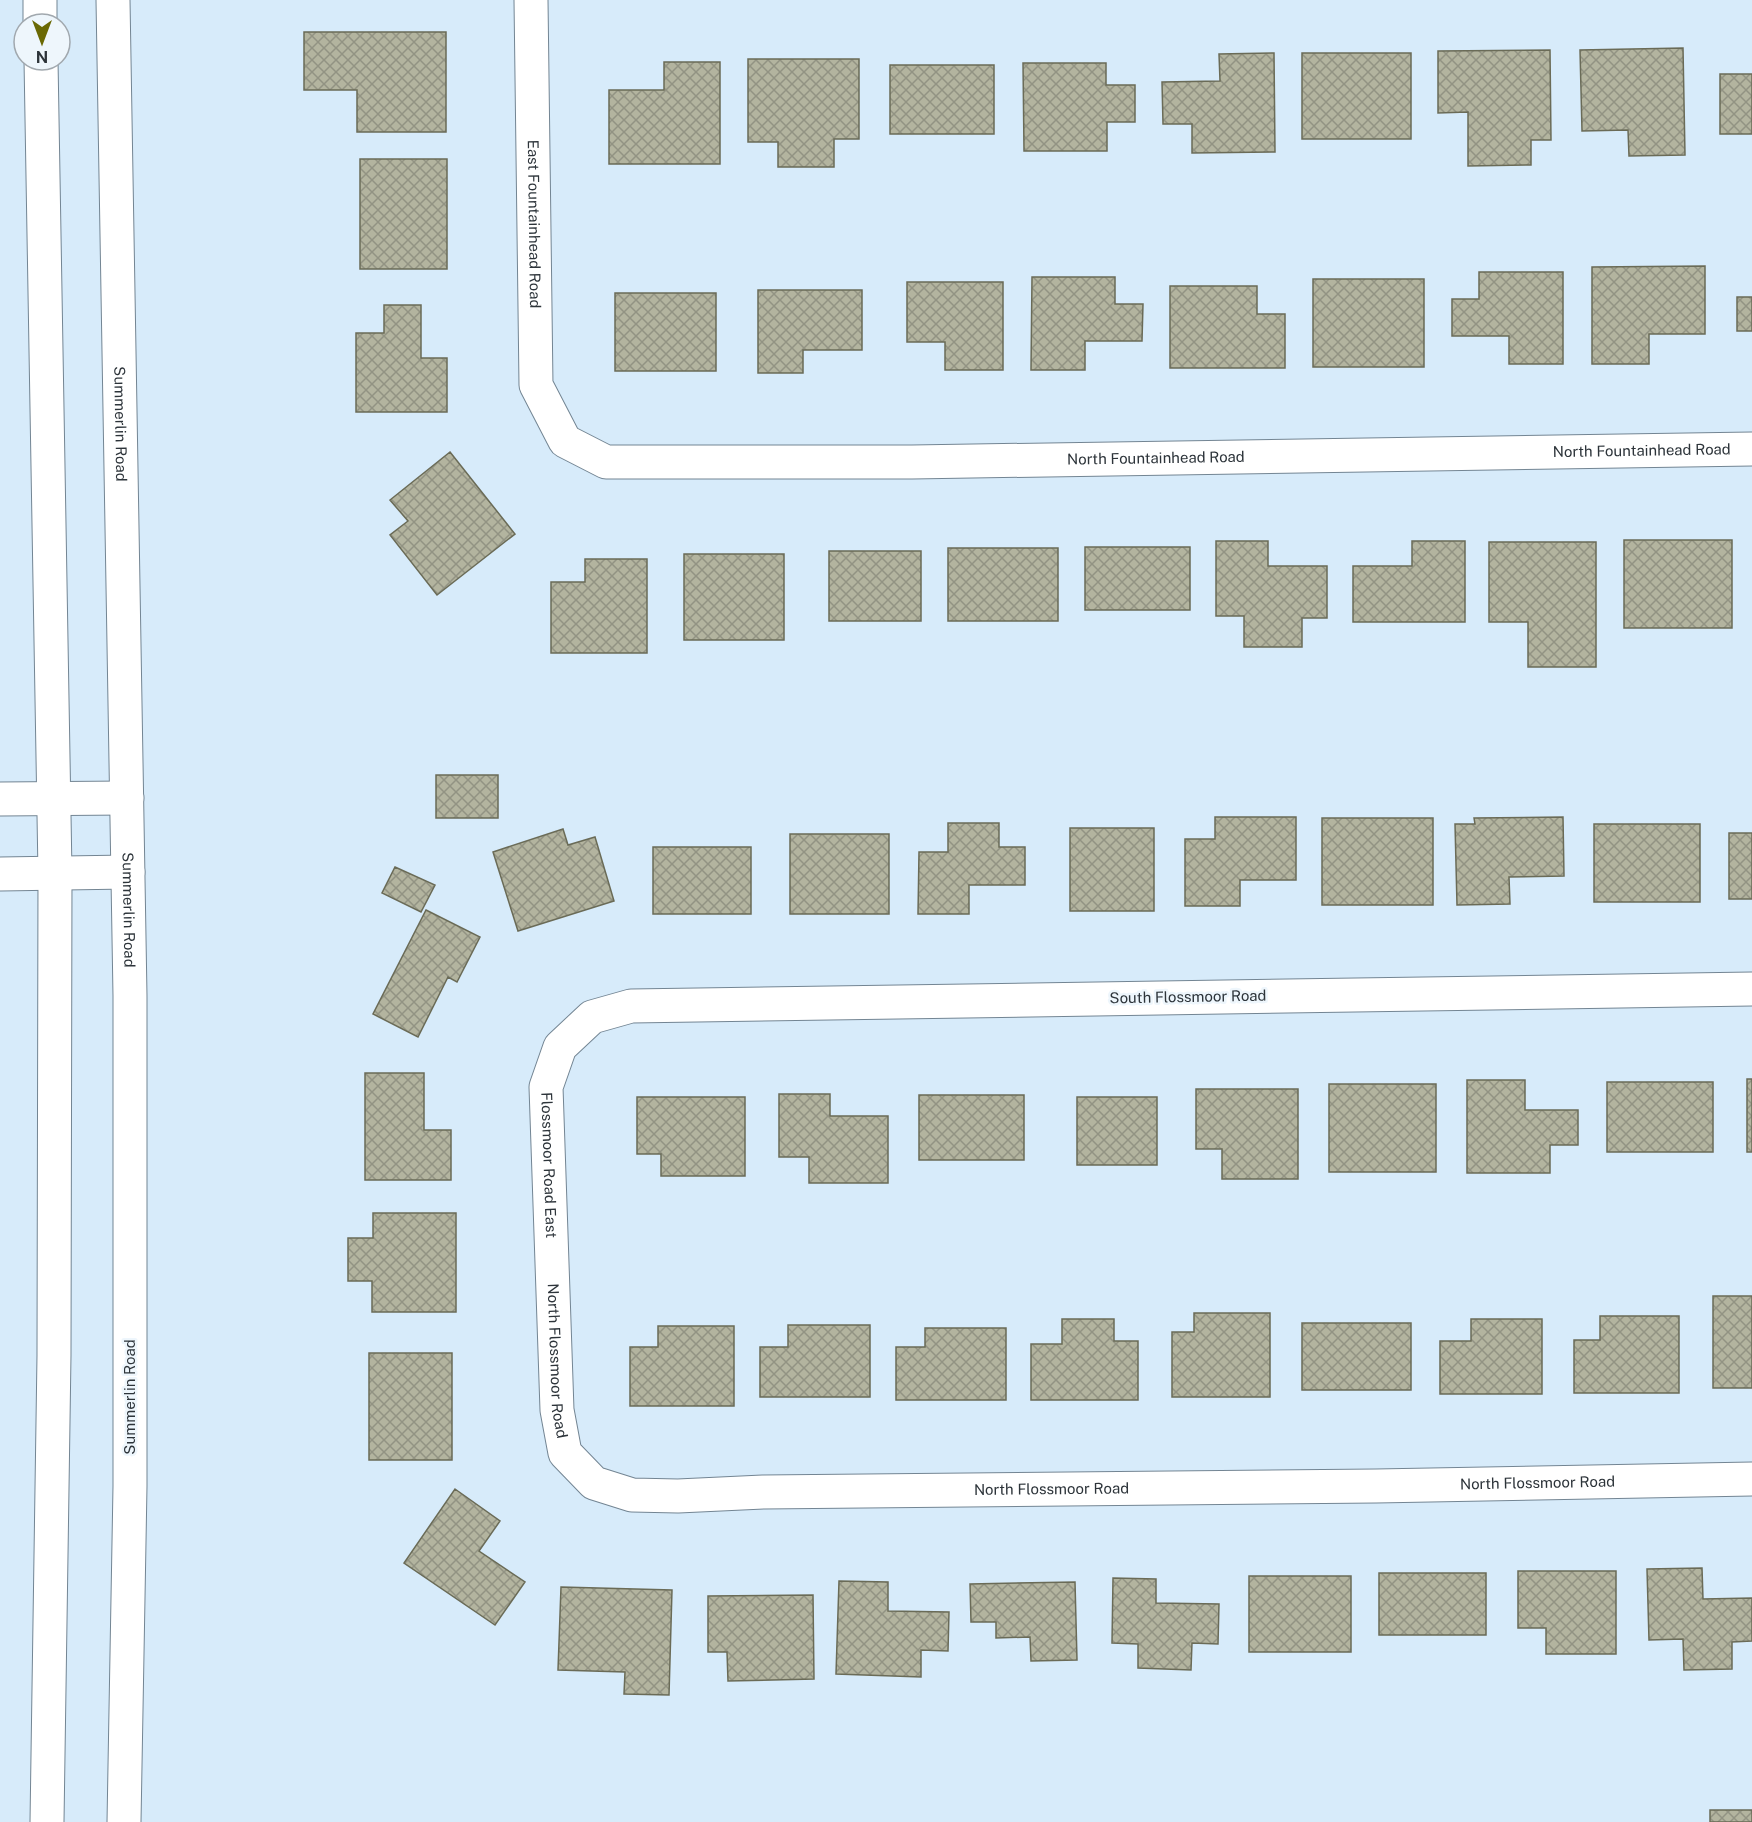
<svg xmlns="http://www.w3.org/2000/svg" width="1752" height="1822" font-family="'Public Sans',sans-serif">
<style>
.building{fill:url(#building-cross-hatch);stroke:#6a6b57;stroke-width:1.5}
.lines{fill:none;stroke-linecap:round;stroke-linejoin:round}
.minor-casing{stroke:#738593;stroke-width:35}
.major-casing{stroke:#738593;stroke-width:35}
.minor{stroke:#fff;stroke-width:33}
.major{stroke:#fff;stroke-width:33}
.labels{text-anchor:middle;stroke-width:5;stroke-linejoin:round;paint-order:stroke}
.street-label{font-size:15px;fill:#2d343a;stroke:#eef6fc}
</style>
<defs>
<pattern id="building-cross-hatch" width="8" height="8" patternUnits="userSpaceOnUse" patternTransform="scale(1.5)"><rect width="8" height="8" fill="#b3b49f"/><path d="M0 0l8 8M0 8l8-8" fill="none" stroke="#929383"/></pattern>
</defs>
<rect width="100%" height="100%" fill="#d7ebfa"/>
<!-- building -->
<path class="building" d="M304,32H446V132H357V90H304Z
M1683,48L1685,155L1629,156L1628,130L1582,131L1580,50Z
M1550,50L1551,140H1531V165L1468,166V112L1438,113V51Z
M1274,53L1275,152L1192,153V124H1163L1162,82L1220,81L1219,54Z
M1302,53H1411V139H1302Z
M748,59H859V139H834V167H778V142H748Z
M664,62H720V164H609V90H664Z
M1023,63H1106V85H1135V122H1107V151H1024Z
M890,65H994V134H890Z
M1720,74H1752V134H1720Z
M360,159H447V269H360Z
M1705,266V334H1649V364H1592V267Z
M1479,272H1563V364H1509V336H1452V299H1479Z
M1032,277H1115V304H1143L1142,341H1085V370H1031Z
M1313,279H1424V367H1313Z
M907,282H1003V370H945V342H907Z
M1170,286H1257V314H1285V368H1170Z
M758,290H862V350H803V373H758Z
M615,293H716V371H615Z
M1737,297H1752V331H1737Z
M384,305H421V358H447V412H356V333H384Z
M450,452L515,534L437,595L390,535L408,521L390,500Z
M1624,540H1732V628H1624Z
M1216,541H1268V566H1327V618H1302V647H1244V616H1216Z
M1412,541H1465V622H1353V566H1412Z
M1489,542H1596V667H1528V622H1489Z
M1085,547H1190V610H1085Z
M948,548H1058V621H948Z
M829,551H921V621H829Z
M684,554H784V640H684Z
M585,559H647V653H551V582H585Z
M436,775H498V818H436Z
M1215,817H1296V880H1240V906H1185V839H1215Z
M1563,817L1564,876L1509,877L1510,904L1457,905L1455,824H1475L1474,818Z
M1322,818H1433V905H1322Z
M948,823H999V847H1025V885H969V914H918L919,852H948Z
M1594,824H1700V902H1594Z
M1070,828H1154V911H1070Z
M563,829L568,845L595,837L614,901L518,931L493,852Z
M1729,833H1752V899H1729Z
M790,834H889V914H790Z
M653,847H751V914H653Z
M395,867L435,885L421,912L382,893Z
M426,910L480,937L457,982L448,977L418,1037L373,1014Z
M365,1073H424V1130H451V1180H365Z
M1747,1079H1752V1152H1747Z
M1467,1080H1525V1110H1578V1145H1550V1173H1467Z
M1607,1082H1713V1152H1607Z
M1329,1084H1436V1172H1329Z
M1196,1089H1298V1179H1222V1149H1196Z
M779,1094H830V1116H888V1183H809V1157H779Z
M919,1095H1024V1160H919Z
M637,1097H745V1176H661V1154H637Z
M1077,1097H1157V1165H1077Z
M373,1213H456V1312H372V1281H348V1238H373Z
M1713,1296H1752V1388H1713Z
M1194,1313H1270V1397H1172V1332H1194Z
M1600,1316H1679V1393H1574V1340H1600Z
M1062,1319H1114V1341H1138V1400H1031V1344H1062Z
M1471,1319H1542V1394H1440V1341H1471Z
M1302,1323H1411V1390H1302Z
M788,1325H870V1397H760V1347H788Z
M658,1326H734V1406H630V1347H658Z
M925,1328H1006V1400H896V1347H925Z
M369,1353H452V1460H369Z
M455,1489L500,1521L479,1551L525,1582L495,1625L404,1563Z
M1702,1568L1703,1599L1752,1598V1641L1732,1642V1669L1684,1670L1683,1639L1649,1640L1647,1569Z
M1518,1571H1616V1654H1546V1628H1518Z
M1379,1573H1486V1635H1379Z
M1249,1576H1351V1652H1249Z
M1113,1578L1156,1579V1603L1219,1604L1218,1644L1192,1643L1191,1670L1138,1668V1644L1112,1643Z
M839,1581L888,1582V1611L949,1612L948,1651L921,1650V1677L836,1674Z
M1075,1582L1077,1660L1031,1661L1030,1637L996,1638V1622H971L970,1584Z
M561,1587L672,1590L669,1695L624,1694L625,1672L558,1670Z
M813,1595L814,1679L728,1681L727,1652H708V1596Z
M1710,1810H1752V1822H1710Z"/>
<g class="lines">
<!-- minor casing -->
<g class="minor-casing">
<g id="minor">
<path id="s1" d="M531,0L536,385L565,441L606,462H912L1752,449"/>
<path d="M0,799L127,798"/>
<path d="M0,874L128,872"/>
<path id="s2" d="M1752,989L631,1006L592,1017L560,1047L546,1087L557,1410L565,1453L594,1483L632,1495L678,1496L763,1492L1376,1486L1752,1479"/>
</g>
</g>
<!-- major casing -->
<g class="major-casing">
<g id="major">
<path d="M40,0V24"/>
<path id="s3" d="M113,0L130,996V1486L124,1822"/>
<path d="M41,60L55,873L54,1355L47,1822"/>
</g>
</g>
<!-- minor -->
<use href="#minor" class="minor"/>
<!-- major -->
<use href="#major" class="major"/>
</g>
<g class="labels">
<!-- street labels -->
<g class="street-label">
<text dy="5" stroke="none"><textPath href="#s1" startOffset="224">East Fountainhead Road</textPath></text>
<text dy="5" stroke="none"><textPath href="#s3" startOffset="424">Summerlin Road</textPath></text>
<text dy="5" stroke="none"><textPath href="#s1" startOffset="1530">North Fountainhead Road</textPath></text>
<text dy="5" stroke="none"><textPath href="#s1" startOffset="1044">North Fountainhead Road</textPath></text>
<text dy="5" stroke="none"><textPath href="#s3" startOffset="910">Summerlin Road</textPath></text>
<text transform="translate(1188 997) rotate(-1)" y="5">South Flossmoor Road</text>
<text dy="5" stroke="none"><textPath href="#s2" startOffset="1326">Flossmoor Road East</textPath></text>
<text dy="5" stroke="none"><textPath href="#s2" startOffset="1522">North Flossmoor Road</textPath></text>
<text transform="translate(130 1397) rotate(-90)" y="5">Summerlin Road</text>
<text dy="5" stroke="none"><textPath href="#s2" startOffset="2602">North Flossmoor Road</textPath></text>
<text dy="5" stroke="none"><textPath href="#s2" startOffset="2116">North Flossmoor Road</textPath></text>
</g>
</g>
<!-- north arrow -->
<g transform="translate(42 42) rotate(180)"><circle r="28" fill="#eef6fc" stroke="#a1a8ae" stroke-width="1.5"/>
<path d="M0-4.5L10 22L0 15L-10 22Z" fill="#6a6904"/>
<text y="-9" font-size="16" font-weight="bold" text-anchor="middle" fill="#2d343a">N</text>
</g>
</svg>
